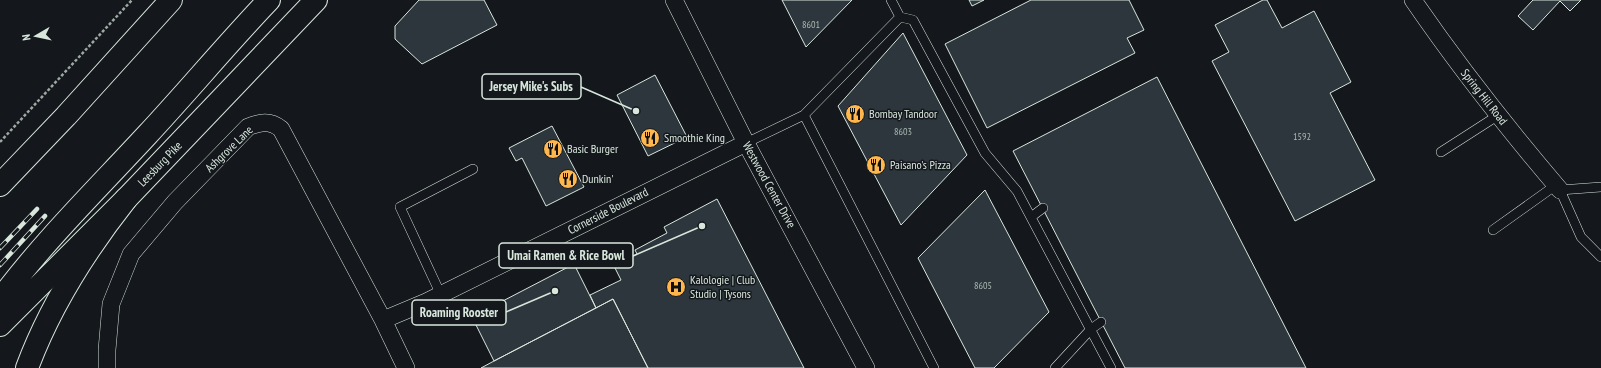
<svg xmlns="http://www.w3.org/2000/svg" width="1601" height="368" font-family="'PT Sans Narrow',sans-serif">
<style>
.building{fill:#2c363c;stroke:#d8e6dc}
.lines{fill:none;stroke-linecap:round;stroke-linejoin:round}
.service-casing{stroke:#d8e6dc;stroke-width:10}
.minor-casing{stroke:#d8e6dc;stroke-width:18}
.trunk-casing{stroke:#d8e6dc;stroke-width:24}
.motorway-casing{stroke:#d8e6dc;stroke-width:24}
.path{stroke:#9da8a2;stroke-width:2.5;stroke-dasharray:3 2;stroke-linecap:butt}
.service{stroke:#14181c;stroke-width:9}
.minor{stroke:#14181c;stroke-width:17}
.trunk{stroke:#14181c;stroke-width:22}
.motorway{stroke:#14181c;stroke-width:22}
.rail-casing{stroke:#d8e6dc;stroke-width:4.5}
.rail{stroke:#14181c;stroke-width:3;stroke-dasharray:9;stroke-linecap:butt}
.labels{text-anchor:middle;stroke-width:3;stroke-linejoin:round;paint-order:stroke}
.number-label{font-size:10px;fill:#adbab4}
.street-label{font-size:12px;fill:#d8e6dc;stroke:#14181c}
.poi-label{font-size:12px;fill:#d8e6dc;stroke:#14181c;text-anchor:start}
.leader{fill:none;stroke:#d8e6dc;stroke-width:1.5}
.callout-dot{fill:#d8e6dc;stroke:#14181c;stroke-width:1.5}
.callout{fill:#14181c;stroke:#d8e6dc;stroke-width:1.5}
.callout-label{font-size:13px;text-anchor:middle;font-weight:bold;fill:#d8e6dc}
</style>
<rect width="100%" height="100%" fill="#14181c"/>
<!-- building -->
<path class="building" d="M419,0H484L497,25L422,64L395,39V26Z
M782,0H852L806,47Z
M969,0H984L972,6Z
M1031,0H1129L1144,30L1127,38L1135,53L987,128L945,44Z
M1263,0H1267L1282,28L1314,11L1351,82L1330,93L1375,180L1295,221L1212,61L1229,52L1215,25Z
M1533,0H1581L1570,11L1560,1L1533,30L1518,16Z
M903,33L967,155L901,225L838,106Z
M655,75L687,137L648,156L617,95Z
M1157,77L1306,368H1125L1013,151Z
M552,126L584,187L546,206L522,158L516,161L509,148Z
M985,190L1049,312L994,368H975L918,258Z
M717,199L804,368H648L613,299L596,308L590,295L621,280L614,266L637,254L635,250L667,233L664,227Z
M574,264L596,308L494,361L472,317Z
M613,299L648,368H481L494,361Z"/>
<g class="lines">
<!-- service casing -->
<g class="service-casing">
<path id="service" d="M891,0L900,17
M900,17L913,20L985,153L1017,191L1111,368
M804,115L934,368
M746,143L804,115L900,17
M1441,152L1497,116
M1601,187L1560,190L1581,237L1601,257
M1031,217L1043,208
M1493,230L1556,185
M441,295L400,207L473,169
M1055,368L1091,329L1101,322"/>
</g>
<!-- minor casing -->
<g class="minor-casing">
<path id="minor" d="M674,0L746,143L866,368
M1413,0C1459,67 1508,129 1560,190
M383,320L426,302L746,143
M107,368V350L111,304L131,254L175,202L248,127C260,122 270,120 281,129L383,320L406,368"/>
</g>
<!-- trunk casing -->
<g class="trunk-casing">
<path id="trunk" d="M0,185L66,116L171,0
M0,300C44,241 97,189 147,135C188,91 227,44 269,0
M0,325L126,199L316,0"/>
</g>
<!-- motorway casing -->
<g class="motorway-casing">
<path id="motorway" d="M27,368C50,306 85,251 126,199"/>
</g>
<!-- path -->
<path class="path" d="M0,142L132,0"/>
<!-- service -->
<use href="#service" class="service"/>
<!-- minor -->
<use href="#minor" class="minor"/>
<!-- trunk -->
<use href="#trunk" class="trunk"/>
<!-- motorway -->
<use href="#motorway" class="motorway"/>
<!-- rail casing -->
<g class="rail-casing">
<path id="rail" d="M0,248L37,209
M0,265L45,216"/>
</g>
<!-- rail -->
<use href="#rail" class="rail"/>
</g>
<!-- icons -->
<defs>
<g id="restaurant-disc" transform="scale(1)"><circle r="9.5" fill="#ffb74d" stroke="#14181c"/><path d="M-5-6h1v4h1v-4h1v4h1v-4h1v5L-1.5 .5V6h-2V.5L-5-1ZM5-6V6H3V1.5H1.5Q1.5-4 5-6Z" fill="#111"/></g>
<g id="hospital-disc" transform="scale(1)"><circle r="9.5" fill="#ffb74d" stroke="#14181c"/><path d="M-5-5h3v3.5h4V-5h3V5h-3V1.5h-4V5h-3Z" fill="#111"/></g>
</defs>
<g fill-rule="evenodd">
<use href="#restaurant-disc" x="855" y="114"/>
<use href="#restaurant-disc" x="650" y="138"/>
<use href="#restaurant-disc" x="553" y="149"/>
<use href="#restaurant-disc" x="876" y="165"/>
<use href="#restaurant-disc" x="568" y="179"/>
<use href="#hospital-disc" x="676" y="287"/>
</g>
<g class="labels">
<!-- number labels -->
<g class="number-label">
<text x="811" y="28">8601</text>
<text x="903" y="135">8603</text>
<text x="1302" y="140">1592</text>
<text x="983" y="289">8605</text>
</g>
<!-- street labels -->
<g class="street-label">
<text transform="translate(1484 97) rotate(52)" y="4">Spring Hill Road</text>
<text transform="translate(229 149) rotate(-44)" y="4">Ashgrove Lane</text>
<text transform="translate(160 164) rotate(-46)" y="4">Leesburg Pike</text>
<text transform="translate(769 185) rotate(61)" y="4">Westwood Center Drive</text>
<text transform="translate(608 211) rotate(-27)" y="4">Cornerside Boulevard</text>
</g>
<!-- poi labels -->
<g class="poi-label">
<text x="869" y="118">Bombay Tandoor</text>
<text x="664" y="142">Smoothie King</text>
<text x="567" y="153">Basic Burger</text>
<text x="890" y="169">Paisano's Pizza</text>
<text x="582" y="183">Dunkin'</text>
<text x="690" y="284">Kalologie | Club<tspan x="690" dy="14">Studio | Tysons</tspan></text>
</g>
</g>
<!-- callouts -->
<path class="leader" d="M636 111L581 87M702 226L633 256M555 291L506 312"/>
<g class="callout-dot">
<circle cx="636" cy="111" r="4"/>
<circle cx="702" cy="226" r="4"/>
<circle cx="555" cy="291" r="4"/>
</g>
<g class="callout">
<rect x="482" y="74" width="99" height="25" rx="4"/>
<rect x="499" y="243" width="134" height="25" rx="4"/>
<rect x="412" y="300" width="94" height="25" rx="4"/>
</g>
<g class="callout-label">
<text x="531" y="91">Jersey Mike's Subs</text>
<text x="566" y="260">Umai Ramen &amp; Rice Bowl</text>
<text x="459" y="317">Roaming Rooster</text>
</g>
<!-- north arrow -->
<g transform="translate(36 36) rotate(261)" stroke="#14181c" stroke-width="3" paint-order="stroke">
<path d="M0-3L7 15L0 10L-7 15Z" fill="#d8e6dc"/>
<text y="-6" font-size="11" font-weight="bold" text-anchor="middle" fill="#d8e6dc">N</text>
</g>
</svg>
